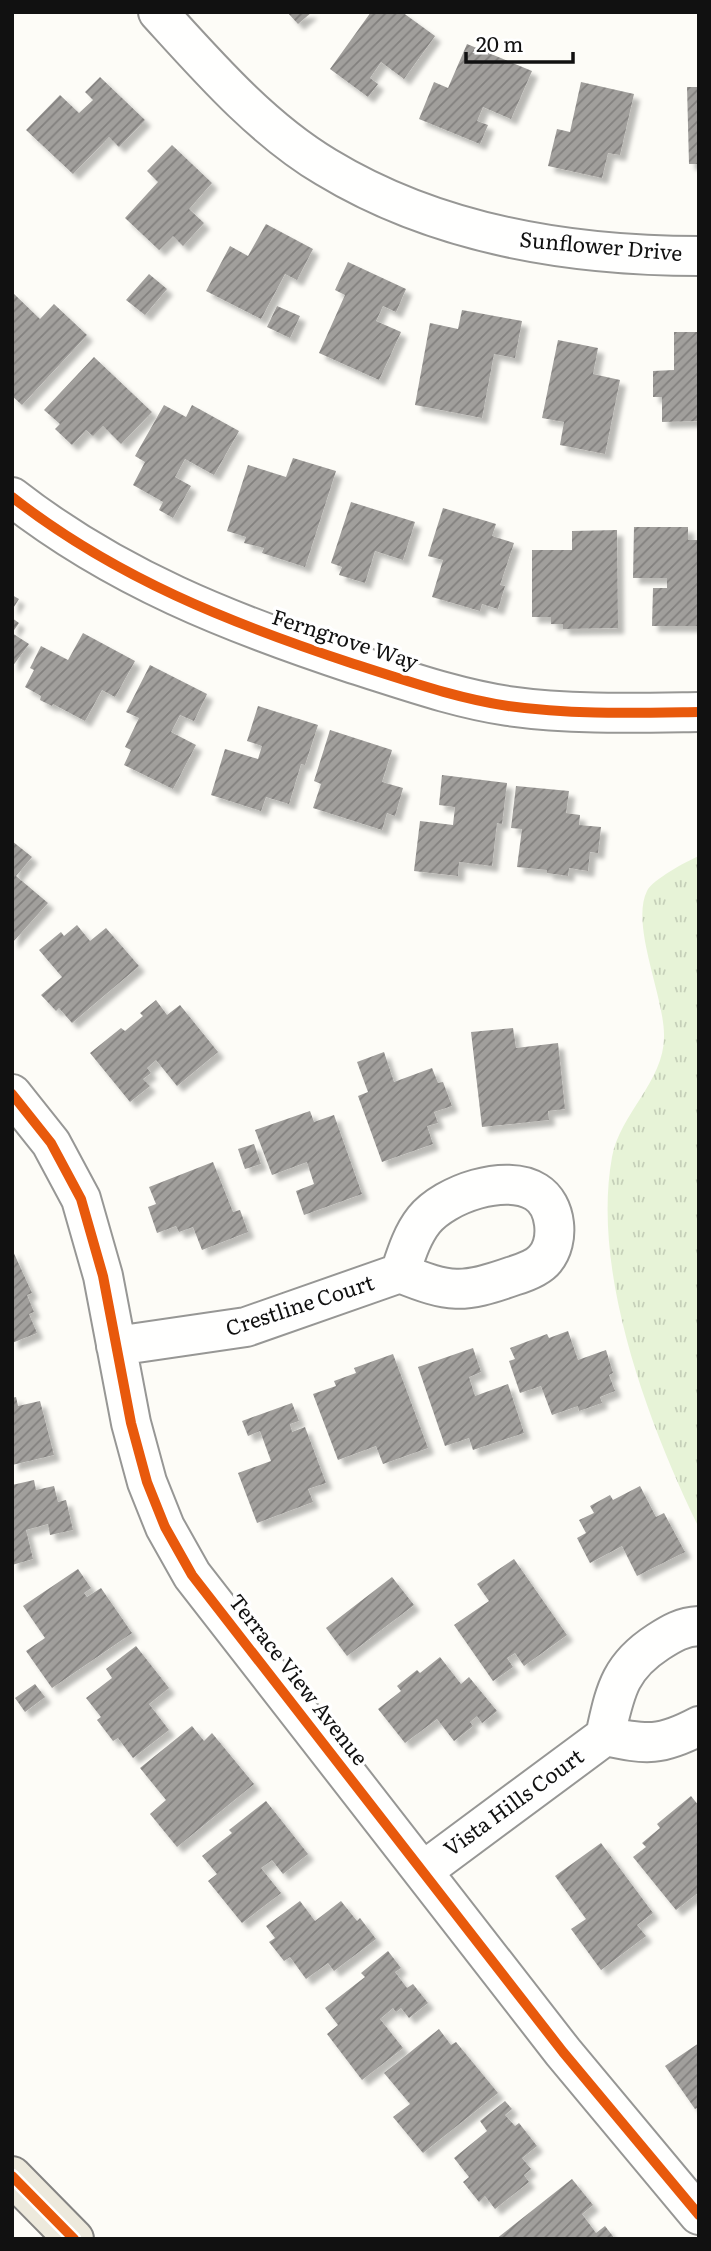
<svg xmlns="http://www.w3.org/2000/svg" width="711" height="2251" font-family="Literata,serif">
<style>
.grass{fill:url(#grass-tufts)}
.building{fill:url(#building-hatch);filter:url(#shadow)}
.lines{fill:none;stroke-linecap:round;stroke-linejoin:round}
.minor-casing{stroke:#979795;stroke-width:42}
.major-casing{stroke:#858482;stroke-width:42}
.minor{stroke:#fffffe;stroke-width:38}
.major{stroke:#ede9dc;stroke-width:38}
.cycleway-casing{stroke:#fff;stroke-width:15}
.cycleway{stroke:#e8590c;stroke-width:10}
.labels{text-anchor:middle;stroke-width:7;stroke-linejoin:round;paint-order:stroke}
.street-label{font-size:21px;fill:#111;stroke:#fff}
</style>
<defs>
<pattern id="grass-tufts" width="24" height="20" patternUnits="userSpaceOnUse" patternTransform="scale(1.75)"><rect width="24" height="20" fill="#e7f3d7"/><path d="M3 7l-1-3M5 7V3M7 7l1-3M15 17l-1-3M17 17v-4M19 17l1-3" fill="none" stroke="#c5cfb8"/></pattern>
<pattern id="building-hatch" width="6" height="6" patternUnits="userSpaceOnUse" patternTransform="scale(1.75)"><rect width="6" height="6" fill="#a19f9c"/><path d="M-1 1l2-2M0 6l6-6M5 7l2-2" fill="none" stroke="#82807e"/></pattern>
<filter id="shadow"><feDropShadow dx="6" dy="6" stdDeviation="2" flood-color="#0004"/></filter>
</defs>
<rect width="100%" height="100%" fill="#fdfcf7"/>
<!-- grass -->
<path class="grass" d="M699,856V1528C649,1425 591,1273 612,1157C620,1114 664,1081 664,1037C665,998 630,925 647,891C652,880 687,861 699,856Z"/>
<!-- building -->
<path class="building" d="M287,12H312L298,24Z
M371,12H402L435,36L404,79L381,62L370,78L378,84L368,97L330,69Z
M467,44L532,71L511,119L483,107L477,121L488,125L480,144L419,119L434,82L448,88Z
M100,77L145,120L119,147L109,137L73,174L26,130L60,95L79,113L93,100L85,92Z
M581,82L634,94L620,155L608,153L602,178L548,166L557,129L570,132Z
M687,87H699V164H689Z
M172,145L212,183L189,209L204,223L183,246L173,236L159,250L125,218L158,182L147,171Z
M266,224L313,249L297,280L285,274L261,319L206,291L230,246L248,256Z
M348,262L406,289L396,312L383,306L376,321L401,332L379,380L319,353L345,295L335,290Z
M149,274L167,289L145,315L126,300Z
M12,292L40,319L54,304L87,335L22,405L12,396Z
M277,306L300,316L290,338L267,327Z
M462,310L522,321L515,358L494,354L482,418L415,405L430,323L458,329Z
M674,332H699V421L662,422V397H653V371L674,370Z
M558,340L598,348L593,374L620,380L605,454L560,445L564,422L542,418Z
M94,357L152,412L121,444L103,426L93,436L86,430L72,445L55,429L60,424L44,410Z
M164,405L186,417L192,405L239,431L214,475L185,459L175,477L191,486L173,518L159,510L163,502L133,485L145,462L135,456Z
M293,458L336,471L305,567L262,553L264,548L244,543L246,537L227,531L248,465L286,477Z
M351,502L415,522L403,560L375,551L365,583L339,575L342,567L331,563Z
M443,508L496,524L492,536L514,543L500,585L505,586L498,609L482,604L480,611L432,597L443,560L428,556Z
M634,527H688V540H699V626H652L653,588H667V578H633Z
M617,530L618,628L563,629V624H551V617H532V550H572V531Z
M12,595L19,599L12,610Z
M12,618L19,623L12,633L29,644L12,667Z
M83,633L135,661L115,697L102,690L85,721L53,704L52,706L40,700L41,696L25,687L34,670L30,668L41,646L68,660Z
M150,665L207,694L194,721L180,715L171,732L196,745L173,789L124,765L131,750L125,747L139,718L126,712Z
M258,706L318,725L305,765L301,764L289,804L266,797L261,811L211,795L225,749L258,759L262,746L247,741Z
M330,730L392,750L382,782L403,788L395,816L387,813L382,830L313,808L321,784L314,781Z
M442,775L507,783L502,824L497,823L492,866L459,862L458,876L414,871L420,821L453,825L455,807L439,805Z
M516,786L569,791L566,813L580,815L579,825L601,827L598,853L590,852L588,871L569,868L568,876L547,873V870L517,867L522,829L511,828Z
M12,841L32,857L16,876L48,903L12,943Z
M77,925L90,941L106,928L139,966L72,1023L59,1008L56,1011L41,995L62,977L39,950L61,932L64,936Z
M156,1000L167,1015L180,1005L218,1052L177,1086L156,1060L147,1068L151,1073L143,1079L150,1086L130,1102L90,1053L121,1028L125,1031L143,1016L140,1013Z
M513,1028L516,1048L558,1043L565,1109L548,1111L549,1120L482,1127L471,1032Z
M384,1052L394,1082L432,1068L438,1083L443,1082L452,1106L434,1112L438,1123L427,1126L433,1144L382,1162L358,1096L368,1092L357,1062Z
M310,1111L314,1122L334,1115L362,1194L304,1215L296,1191L314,1184L307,1162L272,1175L255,1130Z
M254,1144L261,1164L245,1169L238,1149Z
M213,1162L233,1212L240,1210L248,1232L202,1250L193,1227L179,1232L176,1226L157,1233L148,1207L156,1204L149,1187Z
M12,1249L32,1293L27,1295L34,1312L29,1314L37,1333L12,1343Z
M568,1331L578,1360L606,1350L613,1373L609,1375L615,1391L600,1397L602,1403L579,1411L578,1406L552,1415L541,1386L520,1393L509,1361L515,1359L510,1348L547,1334L549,1338Z
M473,1348L481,1372L469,1377L475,1396L508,1384L524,1433L473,1450L469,1438L445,1446L418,1367Z
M393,1354L428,1448L383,1464L376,1446L338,1460L313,1394L336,1386L334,1381L356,1373L354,1368Z
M16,1397L18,1406L40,1401L54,1455L12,1465V1398Z
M292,1403L299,1421L290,1424L292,1432L305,1427L326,1483L308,1489L313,1502L257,1523L238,1473L271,1461L260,1431L248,1436L242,1421Z
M34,1480L36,1490L54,1486L58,1502L66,1500L73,1530L50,1535L48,1524L26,1530L33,1559L12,1565V1485Z
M640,1486L656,1517L664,1513L685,1552L637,1576L622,1546L590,1563L577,1538L586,1533L579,1520L594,1513L590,1506L610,1495L613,1500Z
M514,1559L567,1635L524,1666L515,1653L507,1658L513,1667L493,1681L454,1625L489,1601L477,1584Z
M78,1569L91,1588L84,1593L87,1597L101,1588L132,1633L52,1688L26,1651L45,1638L23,1606Z
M392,1577L414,1605L347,1656L326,1628Z
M136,1646L169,1688L149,1704L169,1730L133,1758L118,1738L113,1741L97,1720L101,1717L86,1698L112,1678L106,1669Z
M440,1657L461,1684L469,1677L497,1711L482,1723L477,1716L470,1722L473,1726L454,1741L437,1719L405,1743L378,1709L401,1691L397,1686L417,1670L420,1673Z
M35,1684L45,1697L25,1712L15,1698Z
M192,1726L204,1741L212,1733L254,1784L177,1847L150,1814L166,1800L140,1768Z
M691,1796L699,1806V1892L676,1910L633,1857L646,1847L642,1843L660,1828L657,1824Z
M266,1801L308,1854L283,1874L272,1860L261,1868L281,1893L242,1923L208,1881L217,1874L202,1856L232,1833L229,1830Z
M601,1843L653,1913L637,1925L646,1936L601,1970L571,1929L586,1919L555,1876Z
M300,1901L315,1921L341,1901L357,1921L360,1918L376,1939L334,1971L328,1963L306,1979L290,1957L284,1961L269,1942L275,1938L266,1926Z
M388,1951L401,1968L395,1972L407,1988L413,1984L428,2003L409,2018L401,2008L396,2012L393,2008L380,2019L403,2048L362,2080L327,2034L338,2025L325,2008L365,1977L361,1973Z
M439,2029L451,2045L456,2042L498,2093L423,2153L393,2117L410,2104L384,2073Z
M699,2043V2107L695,2109L665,2066Z
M505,2101L512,2109L505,2115L515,2126L519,2123L537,2146L522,2158L531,2169L524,2175L529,2182L495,2209L485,2196L479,2202L463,2182L469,2177L454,2158L487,2131L480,2121Z
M572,2179L593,2205L582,2214L596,2233L605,2226L615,2239H496Z"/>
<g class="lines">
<!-- minor casing -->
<g class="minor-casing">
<path id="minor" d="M158,12C208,67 262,129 326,167C438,235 569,256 699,256
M12,497C116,578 230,623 354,664C405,680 455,698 508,706C571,715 635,713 699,712
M12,1094L51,1143L81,1199L103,1276L131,1423L147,1482L165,1527L192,1575L563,2052L699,2215
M116,1346L246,1327L400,1273C450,1293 462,1294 513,1276C523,1273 538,1268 545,1259C560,1241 557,1205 536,1192C506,1173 445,1194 424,1220C412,1235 406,1255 400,1273
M605,1736C647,1745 661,1746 699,1726
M423,1871L605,1736C615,1693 618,1668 658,1642C672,1633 682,1627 699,1626"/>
</g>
<!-- major casing -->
<g class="major-casing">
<path id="major" d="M12,2176L74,2239"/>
</g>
<!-- minor -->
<use href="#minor" class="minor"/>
<!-- major -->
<use href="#major" class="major"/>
<!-- cycleway casing -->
<g class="cycleway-casing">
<path id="cycleway" d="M12,497C116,578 230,623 354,664C405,680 455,698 508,706C571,715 635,713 699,712
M12,1094L51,1143L81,1199L103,1276L131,1423L147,1482L165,1527L192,1575L563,2052L699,2215
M12,2176L74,2239"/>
</g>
<!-- cycleway -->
<use href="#cycleway" class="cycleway"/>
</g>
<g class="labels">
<!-- street labels -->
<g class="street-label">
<text transform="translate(601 247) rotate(5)" y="7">Sunflower Drive</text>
<text transform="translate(345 640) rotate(18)" y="7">Ferngrove Way</text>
<text transform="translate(300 1306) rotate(-18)" y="7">Crestline Court</text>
<text transform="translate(298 1680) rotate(52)" y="7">Terrace View Avenue</text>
<text transform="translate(514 1803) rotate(-36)" y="7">Vista Hills Court</text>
</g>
</g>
<!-- border -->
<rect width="711" height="2251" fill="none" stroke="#111111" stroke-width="28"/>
<!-- scale -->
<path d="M466 52v10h107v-10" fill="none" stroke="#111111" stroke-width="3.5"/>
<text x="476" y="52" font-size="21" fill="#111111" stroke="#ffffff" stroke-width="5" paint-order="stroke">20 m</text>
</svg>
